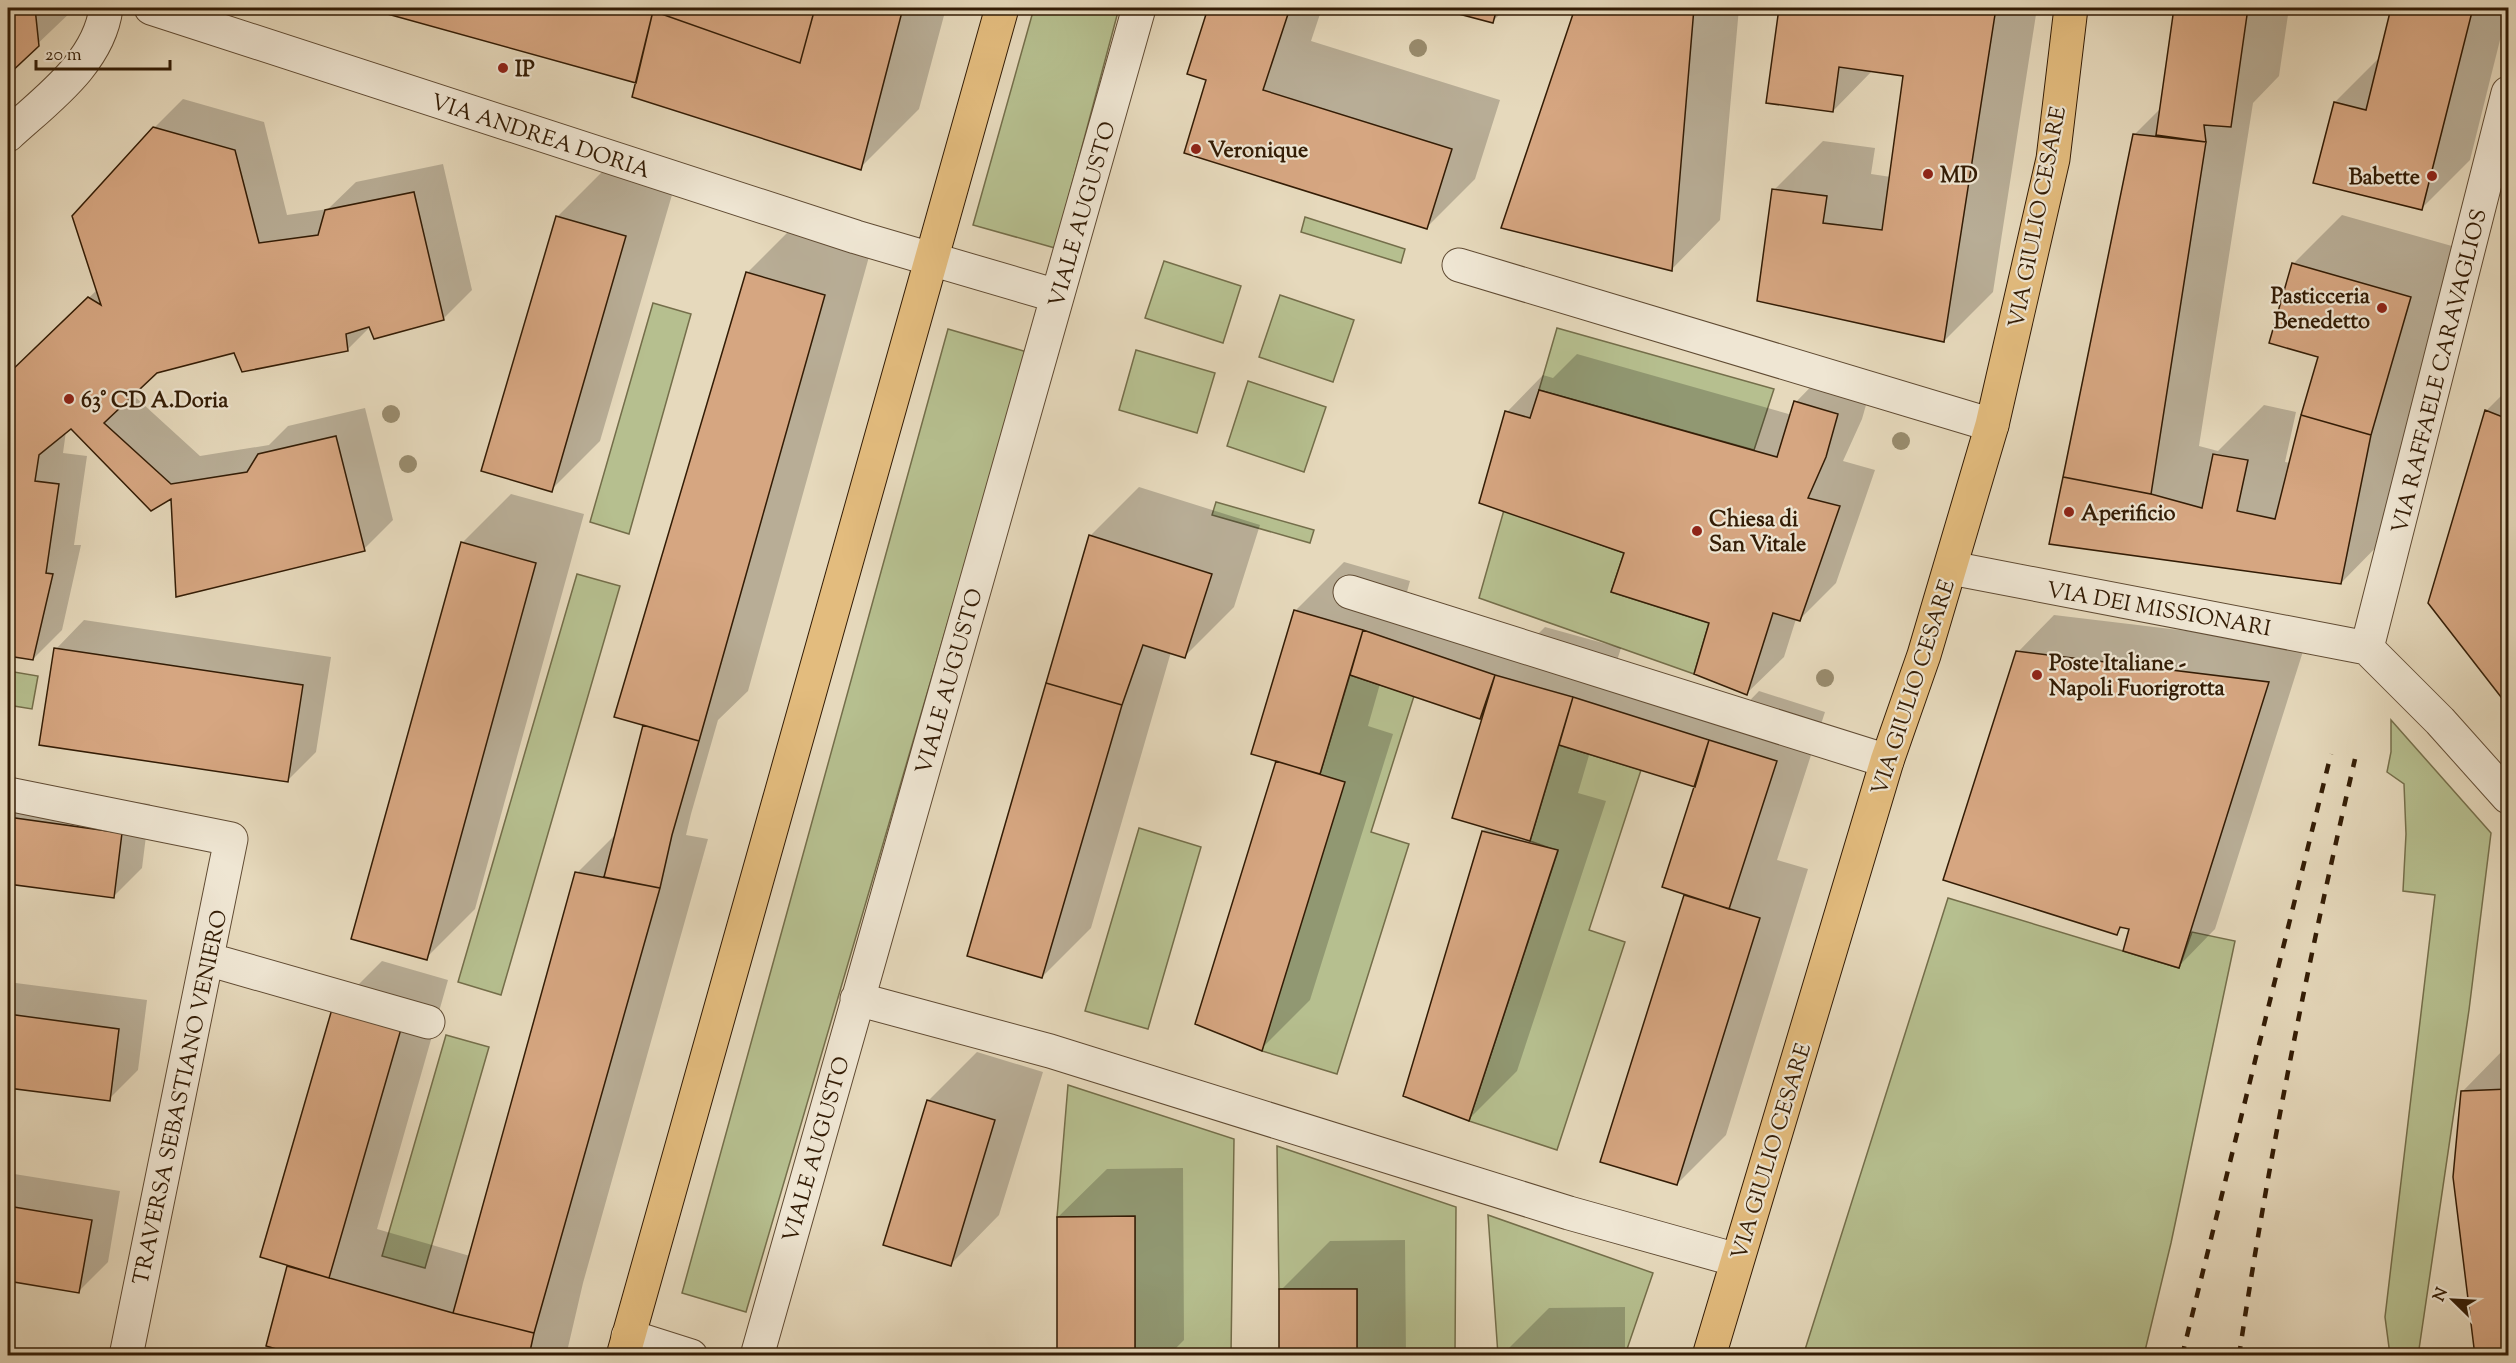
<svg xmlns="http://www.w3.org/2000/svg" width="2516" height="1363" font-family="'Sorts Mill Goudy',serif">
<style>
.green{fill:#b6bf8f;stroke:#746e4a;stroke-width:1.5}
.shadow{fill:#0003}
.building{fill:#d6a681;stroke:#331c05;stroke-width:1.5}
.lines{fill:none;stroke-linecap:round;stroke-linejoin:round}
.minor-casing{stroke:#604b33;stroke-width:35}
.major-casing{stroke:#331c05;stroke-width:35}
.minor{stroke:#efe6d3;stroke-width:33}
.major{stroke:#e3bc7e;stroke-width:33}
.rail{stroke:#331c05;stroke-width:4.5;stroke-dasharray:10 10;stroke-linecap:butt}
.tree{fill:#998c6e}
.poi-dot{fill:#8f2418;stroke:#efe6d3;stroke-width:2}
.labels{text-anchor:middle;stroke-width:4.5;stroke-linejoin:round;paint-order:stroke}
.poi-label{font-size:22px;font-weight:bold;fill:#331c05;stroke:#efe6d3;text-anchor:start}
.street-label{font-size:22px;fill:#331c05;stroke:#efe6d3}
</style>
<rect width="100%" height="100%" fill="#e6d9bc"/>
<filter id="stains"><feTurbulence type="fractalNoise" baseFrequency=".00333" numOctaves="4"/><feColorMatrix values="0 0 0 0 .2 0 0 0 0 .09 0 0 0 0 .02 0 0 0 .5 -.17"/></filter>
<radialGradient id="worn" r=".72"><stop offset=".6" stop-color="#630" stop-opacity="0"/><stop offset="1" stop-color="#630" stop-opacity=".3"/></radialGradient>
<!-- green -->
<path class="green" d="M1034,8H1119L1055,248L973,225Z
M1305,217L1405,249L1401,263L1301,232Z
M1164,261L1241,286L1223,343L1145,318Z
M1280,295L1354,320L1333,382L1259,357Z
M653,303L691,314L629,534L590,522Z
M1557,328L1774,389L1754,450L1539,390Z
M948,329L1027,352L746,1312L682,1293Z
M1136,350L1215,373L1197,433L1119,410Z
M1248,381L1326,407L1304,472L1227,446Z
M1216,502L1314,530L1310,543L1212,515Z
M1504,510L1624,553L1611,592L1709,623L1694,674L1479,598Z
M577,574L620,586L501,995L458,982Z
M8,671L38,676L32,709L8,705Z
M1350,675L1414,696L1371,832L1409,844L1337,1074L1262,1051L1320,774Z
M2391,720L2491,833L2469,1010L2418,1356L2390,1355L2385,1317L2435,895L2403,891L2406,834L2404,784L2387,772L2391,752Z
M1559,745L1641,770L1589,930L1625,942L1557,1150L1469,1121L1558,851L1530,841Z
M1139,828L1201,847L1148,1029L1085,1011Z
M1948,898L2179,968L2192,932L2235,941L2171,1243L2144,1355L1803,1356Z
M446,1035L489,1047L425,1268L382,1256Z
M1068,1085L1234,1139L1231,1355H1135V1217H1057Z
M1277,1146L1456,1207L1455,1355H1357V1289H1279Z
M1488,1215L1653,1273L1625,1355H1498Z"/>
<!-- shadow -->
<path class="shadow" d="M8,8H75L8,72Z
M375,8H946L919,109L860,168L637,82Z
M1210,8H1322L1311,41L1500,100L1475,179L1426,228L1208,79L1189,73Z
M1441,8H1506L1492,22Z
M1576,8H1739L1720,220L1672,269L1503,227Z
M1781,8H2037L1993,292L1944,341L1774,190L1823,141L1875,148L1871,174L1891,177L1904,74L1873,70L1833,111L1768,102Z
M2176,8H2289L2279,76L2253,103L2199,446L2218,451L2264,405L2296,412L2285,462L2291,463L2320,356L2293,264L2342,215L2459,248L2389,534L2341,583L2050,542L2135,134L2162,107Z
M2393,8H2508L2470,160L2421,209L2335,102L2380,57Z
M183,99L264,122L287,215L328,209L356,182L443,164L472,290L443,319L370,327L348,349L235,351L156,371L132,394L200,456L269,445L288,426L365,408L393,520L364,549L172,496L71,426L66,431L63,453L87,456L74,545H81L62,630L33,659L8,654V375L98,289L154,128Z
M606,168L674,188L600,441L551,490L557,217Z
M796,224L872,246L748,691L718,720L691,814L686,835L708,839L583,1283L566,1356H306L268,1345L289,1266L333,1010L382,961L448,980L377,1229L470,1256L577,873L617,833L645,724L747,273Z
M1577,354L1792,415L1796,402L1832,365L1874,377L1862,419L1843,461L1875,470L1836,583L1799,620L1796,619L1784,657L1747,693L1711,622L1626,552L1507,412L1543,375L1553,378Z
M2508,389V704L2430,603L2486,411Z
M1139,487L1260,525L1234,607L1185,656L1171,652L1091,928L1042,977L1090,536Z
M511,494L584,514L475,909L426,958L462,543Z
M1344,562L1410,581L1400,617L1516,656L1545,627L1621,648L1610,683L1730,721L1759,691L1825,712L1777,860L1808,869L1726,1135L1677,1184L1602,1161L1686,894L1696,785L1590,752L1578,793L1606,801L1517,1071L1468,1120L1483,831L1487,827L1485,711L1479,717L1380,684L1368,726L1393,734L1310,1000L1261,1049L1278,760L1295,611Z
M2054,615L2305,645L2215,929L2179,966L2130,928L2124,926L2116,933L2018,652Z
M84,620L331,657L316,752L287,781L56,649Z
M8,785L150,804L142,868L113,897L8,882Z
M8,982L147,1000L138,1070L109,1099L8,1086Z
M2508,1045V1356H2477L2462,1092Z
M977,1052L1043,1072L999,1215L951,1264L928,1101Z
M1183,1168L1184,1340L1168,1356H1059L1058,1217L1107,1169Z
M8,1173L120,1191L108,1262L79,1291L8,1279Z
M1405,1240L1406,1356H1281V1290L1330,1241Z
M1625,1307V1356H1501L1549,1308Z
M213,1350L235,1356H207Z"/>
<!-- building -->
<path class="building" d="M8,8H35L39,46L8,75Z
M374,8H640L653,11L636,83L373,10Z
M654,8H815L800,63L653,11Z
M815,8H903L861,170L632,97L653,11L800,63Z
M1208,8H1290L1263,90L1452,149L1427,229L1184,153L1206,80L1187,74Z
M1436,8H1497L1493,23Z
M1575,8H1694L1672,271L1501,228Z
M1779,8H1996L1944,342L1757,301L1772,189L1827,196L1823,223L1882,230L1903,76L1839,67L1833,112L1766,103Z
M2174,8H2248L2231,127L2204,125L2206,142L2156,135Z
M2388,8H2473L2422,210L2313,183L2334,102L2366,110L2391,8Z
M153,127L235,150L259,243L318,235L325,210L414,192L444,320L374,339L369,327L346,334L348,351L242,372L234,353L157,373L104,423L171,484L247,472L258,454L336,436L365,551L176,597L171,499L151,511L71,429L39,455L35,481L59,484L46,573L53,574L33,660L8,656V374L88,297L101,305L72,216Z
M2133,134L2206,142L2151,494L2063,477Z
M556,216L626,236L552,492L481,471Z
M2292,263L2411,297L2371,435L2301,415L2318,357L2269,343Z
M746,272L825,295L699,741L614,717Z
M1539,390L1777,457L1794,401L1838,414L1826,457L1808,498L1840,506L1800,621L1773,613L1747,695L1694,674L1709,623L1611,592L1624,553L1479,503L1505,411L1530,418Z
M2485,410L2508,419V706L2428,603Z
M2301,415L2371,435L2341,584L2049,544L2063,477L2151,494L2202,508L2213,454L2248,460L2237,511L2275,519Z
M1089,535L1212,574L1185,658L1143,645L1122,705L1046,683Z
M461,542L536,563L427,960L351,939Z
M1294,610L1363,630L1320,774L1251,754Z
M1363,630L1495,675L1480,719L1350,675Z
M54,648L303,685L288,782L39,745Z
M2016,651L2269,682L2179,968L2123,951L2129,929L2120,927L2117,935L1943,880Z
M1495,675L1573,697L1530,841L1452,818Z
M1046,683L1122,705L1042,978L967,956Z
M1573,697L1709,740L1695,787L1559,745Z
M643,725L699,741L672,835L660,888L604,877Z
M1709,740L1777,761L1729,909L1662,887Z
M1276,761L1345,782L1262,1051L1195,1024Z
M8,817L122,833L114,898L8,884Z
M1482,831L1558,850L1469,1121L1403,1096Z
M575,872L660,888L534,1333L453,1313Z
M1684,895L1760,918L1677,1185L1600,1162Z
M332,1009L401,1029L329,1278L260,1257Z
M8,1014L119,1029L110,1101L8,1088Z
M2508,1089V1356H2475L2453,1177L2461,1091Z
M927,1100L995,1120L951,1266L883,1245Z
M8,1206L92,1220L79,1293L8,1281Z
M1135,1216V1356H1057V1217Z
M287,1266L453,1313L534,1333L529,1356H300L266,1346Z
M1279,1289H1357V1356H1279Z"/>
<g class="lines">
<!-- minor casing -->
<g class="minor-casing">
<path id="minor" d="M151,8L856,237L1057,296
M8,135C46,100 99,63 106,8
M1459,265L1992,425
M1951,568L2367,648
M1350,592L1887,761
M2367,648L2508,93
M2367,648L2440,721L2508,797
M8,794L231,839L126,1356
M207,959L428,1022
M857,999L1050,1051L1569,1213L1737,1260
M628,1336L691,1356
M757,1356L1139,8"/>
</g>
<!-- major casing -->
<g class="major-casing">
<path id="major" d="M623,1356L1002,8
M1709,1356L1887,761L1924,655L1992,425L2053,159L2071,8"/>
</g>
<!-- minor -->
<use href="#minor" class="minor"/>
<!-- major -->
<use href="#major" class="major"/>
<!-- rail -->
<path class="rail" d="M2182,1356L2331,754
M2239,1356C2269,1155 2309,957 2355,759"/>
</g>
<!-- trees -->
<g class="tree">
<circle cx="1418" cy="48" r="9"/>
<circle cx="391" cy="414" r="9"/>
<circle cx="1901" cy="441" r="9"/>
<circle cx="408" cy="464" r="9"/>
<circle cx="1825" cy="678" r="9"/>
</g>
<!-- markers -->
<g class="poi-dot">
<circle cx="503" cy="68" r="6"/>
<circle cx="1196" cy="149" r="6"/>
<circle cx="1928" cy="174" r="6"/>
<circle cx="2432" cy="176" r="6"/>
<circle cx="2382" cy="308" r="6"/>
<circle cx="69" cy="399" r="6"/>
<circle cx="2069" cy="512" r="6"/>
<circle cx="1697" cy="531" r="6"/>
<circle cx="2037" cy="675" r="6"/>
</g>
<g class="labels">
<!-- poi labels -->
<g class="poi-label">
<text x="515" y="76">IP</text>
<text x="1208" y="157">Veronique</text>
<text x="1940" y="182">MD</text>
<text x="2420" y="184" text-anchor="end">Babette</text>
<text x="2370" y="303" text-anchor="end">Pasticceria<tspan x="2370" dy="25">Benedetto</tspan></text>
<text x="81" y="407">63° CD A.Doria</text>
<text x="2081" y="520">Aperificio</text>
<text x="1709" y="526">Chiesa di<tspan x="1709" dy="25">San Vitale</tspan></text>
<text x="2049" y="670">Poste Italiane -<tspan x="2049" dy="25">Napoli Fuorigrotta</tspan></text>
</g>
<!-- street labels -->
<g class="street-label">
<text transform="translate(541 135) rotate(18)" y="8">VIA ANDREA DORIA</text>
<text transform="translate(1081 214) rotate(-74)" y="8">VIALE AUGUSTO</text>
<text transform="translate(2036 217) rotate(-79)" y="8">VIA GIULIO CESARE</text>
<text transform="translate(2438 371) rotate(-76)" y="8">VIA RAFFAELE CARAVAGLIOS</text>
<text transform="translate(2159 608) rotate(10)" y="8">VIA DEI MISSIONARI</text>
<text transform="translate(948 681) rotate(-74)" y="8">VIALE AUGUSTO</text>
<text transform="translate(1912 687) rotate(-72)" y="8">VIA GIULIO CESARE</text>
<text transform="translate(179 1097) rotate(-78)" y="8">TRAVERSA SEBASTIANO VENIERO</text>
<text transform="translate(815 1149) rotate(-74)" y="8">VIALE AUGUSTO</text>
<text transform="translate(1770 1151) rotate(-73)" y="8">VIA GIULIO CESARE</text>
</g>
</g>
<!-- margin -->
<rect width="2516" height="1363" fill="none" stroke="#e6d9bc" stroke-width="30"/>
<rect x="9" y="9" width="2498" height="1345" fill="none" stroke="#331c05" stroke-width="3"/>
<rect x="15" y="15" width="2486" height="1333" fill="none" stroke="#331c05" stroke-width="1.5"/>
<!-- north arrow -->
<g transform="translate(2453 1300) rotate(294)" stroke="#efe6d3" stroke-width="4.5" paint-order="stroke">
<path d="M0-4.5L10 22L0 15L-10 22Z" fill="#331c05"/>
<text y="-9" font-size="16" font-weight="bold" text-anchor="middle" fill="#331c05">N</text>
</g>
<!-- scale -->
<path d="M36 60v9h134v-9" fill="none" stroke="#331c05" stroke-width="3"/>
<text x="45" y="60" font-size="18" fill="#331c05" stroke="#efe6d3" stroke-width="4.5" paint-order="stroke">20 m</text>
<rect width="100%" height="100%" filter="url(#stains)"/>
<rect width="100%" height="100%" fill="url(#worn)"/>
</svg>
